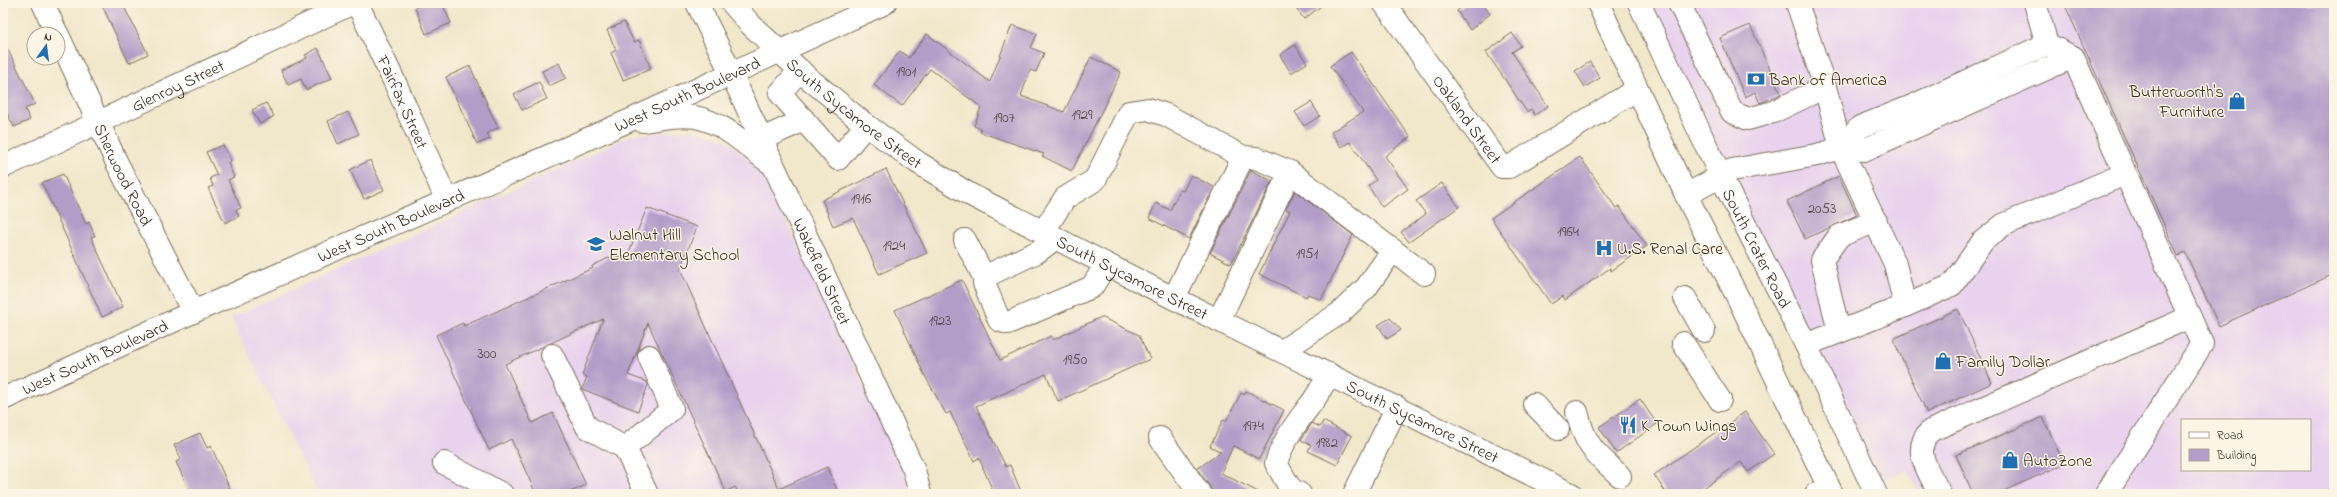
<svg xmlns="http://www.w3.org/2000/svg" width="2337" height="497" font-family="'Indie Flower',sans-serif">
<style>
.built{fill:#e8d2ee;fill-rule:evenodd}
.building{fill:#b29dc9}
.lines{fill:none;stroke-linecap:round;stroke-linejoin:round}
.minor-casing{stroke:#7b6c5b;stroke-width:24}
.major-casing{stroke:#7b6c5b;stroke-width:24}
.minor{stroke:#fff;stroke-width:22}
.major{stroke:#fff;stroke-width:22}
.labels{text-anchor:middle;stroke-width:3;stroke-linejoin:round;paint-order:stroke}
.number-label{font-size:15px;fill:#594749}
.poi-label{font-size:17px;fill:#3b2a1e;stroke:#fcf5e5;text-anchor:start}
.street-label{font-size:17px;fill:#3b2a1e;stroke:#fcf5e5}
</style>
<rect width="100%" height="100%" fill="#fcf5e5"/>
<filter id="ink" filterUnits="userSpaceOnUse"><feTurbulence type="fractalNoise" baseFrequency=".025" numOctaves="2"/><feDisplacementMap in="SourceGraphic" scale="8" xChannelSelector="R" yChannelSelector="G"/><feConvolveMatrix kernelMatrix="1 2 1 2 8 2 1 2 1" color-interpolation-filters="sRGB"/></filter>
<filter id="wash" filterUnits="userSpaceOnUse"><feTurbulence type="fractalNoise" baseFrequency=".012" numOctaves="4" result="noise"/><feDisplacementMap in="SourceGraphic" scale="16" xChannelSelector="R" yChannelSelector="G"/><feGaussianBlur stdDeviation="0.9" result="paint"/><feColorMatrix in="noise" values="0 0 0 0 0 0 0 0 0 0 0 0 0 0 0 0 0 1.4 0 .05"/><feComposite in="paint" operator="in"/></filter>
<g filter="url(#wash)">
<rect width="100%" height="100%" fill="#f1e7cb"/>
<!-- built -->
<path class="built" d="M1642,3H2334V494H1919L1908,470L1872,486ZM2182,420H2310V470H2182Z
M691,130L724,139L762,169L908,480L910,494H318L231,318L633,135Z"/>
<g id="blocks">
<!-- building -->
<path class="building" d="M101,3H122L148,54L129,63Z
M426,3H442L451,23L426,34L415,8Z
M1292,3H1325L1304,19Z
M1467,3H1482L1490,14L1470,30L1457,11Z
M2064,3H2334V274L2219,326L2185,252L2178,256Z
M624,22L634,42L639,40L651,69L623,80L611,53L616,50L607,30Z
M1012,25L1037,34L1031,48L1044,53L1036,72L1030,70L1021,96L1064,112L1091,57L1121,72L1072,171L1042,156L1044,154L980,132L981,129L974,126L981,107L930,69L902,106L874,85L900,51L909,58L927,34L990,82Z
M1750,25L1781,94L1760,103L1755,92L1745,97L1720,38Z
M1512,33L1521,46L1512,52L1548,106L1535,115L1531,109L1527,112L1486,52Z
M3,40L35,104L25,109L30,120L14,127L3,105Z
M1295,45L1307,63L1291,73L1280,55Z
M318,48L332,78L306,90L301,79L288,85L281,70L307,58L305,55Z
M1351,52L1410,137L1385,156L1408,189L1382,207L1368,186L1376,180L1350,142L1341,147L1331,132L1363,112L1330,66Z
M1590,62L1600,78L1585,87L1575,71Z
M559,63L566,78L549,86L542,71Z
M470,66L498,128L487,133L490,139L477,144L446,77Z
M539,82L547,99L522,110L514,94Z
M1311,102L1320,116L1304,126L1295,112Z
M266,103L274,116L260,124L252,110Z
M348,112L359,134L338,144L328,121Z
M223,145L231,161L228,163L234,177L228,180L241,208L236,210L239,216L225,223L208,188L213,186L210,178L217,175L206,152Z
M1580,157L1616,208L1619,206L1647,246L1611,271L1610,268L1565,300L1563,296L1551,304L1491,218Z
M370,160L384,190L364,199L350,170Z
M886,169L927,253L879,274L853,218L833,226L822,200Z
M1251,170L1272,181L1231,264L1210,253Z
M63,174L86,224L89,222L95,236L91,237L123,307L102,317L42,183Z
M1191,175L1214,187L1189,239L1149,218L1156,203L1170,210L1180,190L1183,191Z
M1839,176L1857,215L1805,239L1787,201Z
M1442,183L1459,207L1409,242L1401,232L1426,214L1416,201Z
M1295,191L1353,235L1321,300L1308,294L1306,297L1259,274L1290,211L1286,209Z
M647,208L697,227L680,269L779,489L827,467L839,494H739L735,487L726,492L648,323L628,375L647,382L648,385L638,411L582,389L587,377L582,375L603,319L505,364L532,423L553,413L586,485L566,494H536L511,439L489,450L436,335L463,323L464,326L593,268L592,266L615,255L626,259Z
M962,280L1000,360L1051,336L1053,340L1101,317L1139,335L1150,359L1058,401L1046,374L976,406L1006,467L1010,465L1022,494H994L979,458L974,461L950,412L946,414L923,372L895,310Z
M1958,309L1992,383L1927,413L1893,339Z
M1390,318L1401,330L1387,339L1378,325Z
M1246,391L1284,410L1259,459L1233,446L1221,473L1262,494H1212L1210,487L1197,469L1221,452L1210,446L1223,420L1226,421L1241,393L1244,395Z
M1640,399L1657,424L1616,453L1599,427Z
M1745,412L1774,454L1748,472L1741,462L1695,494H1667L1654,475Z
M2043,417L2064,464L1997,494H1973L1956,455Z
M1323,421L1352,436L1337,465L1308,451L1311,445L1301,440L1312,423L1320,427Z
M200,433L207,448L211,446L232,494H191L176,462L181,459L174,445Z"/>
</g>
</g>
<g filter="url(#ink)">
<use href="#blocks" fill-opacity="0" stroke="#7b6c5b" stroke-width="1"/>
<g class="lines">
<!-- minor casing -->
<g class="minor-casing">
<g id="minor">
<path d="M43,3L57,34"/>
<path id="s1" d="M357,3L396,85L447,201"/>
<path id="s2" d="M697,3L731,73L914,470L920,494"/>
<path id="s3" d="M1384,3L1502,167H1509L1636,90"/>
<path d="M1679,3L1732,112L1748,119L1773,112L1825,87"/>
<path d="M1797,3L1825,87L1841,148L1895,264L1905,306L1806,345"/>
<path d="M2035,3L2047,44L2073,57L2202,344L2106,494"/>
<path id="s4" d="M58,35L117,163L193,312"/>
<path d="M800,70L780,93L838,159L866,125"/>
<path d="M642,121C659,119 678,114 695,117C726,123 747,147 772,164"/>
<path d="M762,139L804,120"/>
<path d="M1841,148L1860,127L1910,107L2047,44"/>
<path id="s5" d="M3,167L353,3"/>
<path d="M1686,195L1732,170L1817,155L1841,148L1864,150L2073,57"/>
<path d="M1043,232L1065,198L1095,180L1129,112L1148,109L1166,115L1243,157L1256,158L1290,172"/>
<path d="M1056,238L1037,252L984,277V283L999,320L1008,323L1092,287L1106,264"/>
<path d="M965,240L984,277"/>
<path d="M1174,298L1243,157"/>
<path d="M1685,298L1704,331"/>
<path d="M1905,306L1952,285L1983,241L2003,225L2125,174"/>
<path d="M1219,320L1290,172L1424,274"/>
<path d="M1839,332L1822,260L1839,236L1876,221"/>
<path d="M1683,343L1720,400"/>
<path d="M1282,351L1340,313L1366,288L1393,250"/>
<path d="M552,355L587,427L625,448"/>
<path id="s6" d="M3,399L193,312L635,118L885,3"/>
<path d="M1534,404L1558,429"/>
<path d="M1577,412C1585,446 1595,453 1620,476"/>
<path d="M1160,438L1200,494"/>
<path d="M444,463L502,494"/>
<path d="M647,494L625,448L672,409L649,356"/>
<path d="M1300,494L1290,488L1276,463C1284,438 1298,421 1313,401C1319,393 1324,383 1329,374"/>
<path d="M1354,494L1397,407"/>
<path d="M1816,494L1829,488"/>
<path d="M1940,494C1930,473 1911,451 1930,431L2190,317"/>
</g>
</g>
<!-- major casing -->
<g class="major-casing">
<g id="major">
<path id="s7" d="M732,3L751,25L807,77L866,125L917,162L969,194L1155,289L1571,494"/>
<path d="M1598,3L1686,195L1739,300L1832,494"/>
<path id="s8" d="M1639,3L1720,175L1806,345L1876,494"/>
</g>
</g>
<!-- minor -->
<use href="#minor" class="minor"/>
<!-- major -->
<use href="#major" class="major"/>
</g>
</g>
<!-- icons -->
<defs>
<g id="bank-bare" transform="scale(1.38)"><path d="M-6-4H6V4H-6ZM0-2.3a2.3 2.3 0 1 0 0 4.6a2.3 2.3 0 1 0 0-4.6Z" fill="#1f6fb2" stroke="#fcf5e5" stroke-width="2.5" paint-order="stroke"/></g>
<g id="shop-bare" transform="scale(1.38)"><path d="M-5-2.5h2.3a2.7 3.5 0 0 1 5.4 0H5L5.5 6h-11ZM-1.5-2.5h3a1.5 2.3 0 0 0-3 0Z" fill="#1f6fb2" stroke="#fcf5e5" stroke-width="2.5" paint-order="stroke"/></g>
<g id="school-bare" transform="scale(1.38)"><path d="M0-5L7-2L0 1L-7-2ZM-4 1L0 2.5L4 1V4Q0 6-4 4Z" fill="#1f6fb2" stroke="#fcf5e5" stroke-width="2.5" paint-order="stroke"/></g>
<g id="hospital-bare" transform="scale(1.38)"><path d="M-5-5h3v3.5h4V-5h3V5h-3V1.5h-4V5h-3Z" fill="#1f6fb2" stroke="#fcf5e5" stroke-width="2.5" paint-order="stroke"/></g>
<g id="restaurant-bare" transform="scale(1.38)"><path d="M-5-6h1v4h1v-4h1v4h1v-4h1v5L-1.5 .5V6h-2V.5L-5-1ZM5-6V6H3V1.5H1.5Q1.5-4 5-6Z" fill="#1f6fb2" stroke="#fcf5e5" stroke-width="2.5" paint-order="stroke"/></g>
</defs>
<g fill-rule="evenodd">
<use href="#bank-bare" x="1756" y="79"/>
<use href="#shop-bare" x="2237" y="101"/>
<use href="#school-bare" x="596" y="244"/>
<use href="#hospital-bare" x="1604" y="248"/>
<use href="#shop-bare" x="1943" y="361"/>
<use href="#restaurant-bare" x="1628" y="425"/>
<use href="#shop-bare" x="2010" y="460"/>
</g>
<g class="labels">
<!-- number labels -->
<g class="number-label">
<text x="906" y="76">1901</text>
<text x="1082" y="119">1929</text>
<text x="1004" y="122">1907</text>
<text x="861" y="203">1916</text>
<text x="1822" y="213">2053</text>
<text x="1568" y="236">1964</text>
<text x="894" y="250">1924</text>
<text x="1307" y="258">1951</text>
<text x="940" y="325">1923</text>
<text x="487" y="358">300</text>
<text x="1075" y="364">1950</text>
<text x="1253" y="430">1974</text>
<text x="1327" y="447">1982</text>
</g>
<!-- poi labels -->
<g class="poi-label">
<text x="1769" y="85">Bank of America</text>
<text x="2224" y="97" text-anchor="end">Butterworth's<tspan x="2224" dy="20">Furniture</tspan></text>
<text x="609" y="240">Walnut Hill<tspan x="609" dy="20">Elementary School</tspan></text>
<text x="1617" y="254">U.S. Renal Care</text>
<text x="1956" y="367">Family Dollar</text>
<text x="1641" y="431">K Town Wings</text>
<text x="2023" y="466">AutoZone</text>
</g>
<!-- street labels -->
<g class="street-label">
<text dy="6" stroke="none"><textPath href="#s5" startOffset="193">Glenroy Street</textPath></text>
<text dy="6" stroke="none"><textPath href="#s6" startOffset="749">West South Boulevard</textPath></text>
<text dy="6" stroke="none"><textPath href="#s1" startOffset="109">Fairfax Street</textPath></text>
<text dy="6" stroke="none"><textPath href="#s7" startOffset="165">South Sycamore Street</textPath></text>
<text dy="6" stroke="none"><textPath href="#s3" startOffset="143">Oakland Street</textPath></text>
<text dy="6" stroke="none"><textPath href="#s4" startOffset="154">Sherwood Road</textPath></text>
<text dy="6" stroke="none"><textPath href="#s6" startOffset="425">West South Boulevard</textPath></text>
<text dy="6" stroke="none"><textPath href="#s8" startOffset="272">South Crater Road</textPath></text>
<text dy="6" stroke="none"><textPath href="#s2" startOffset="296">Wakefield Street</textPath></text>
<text dy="6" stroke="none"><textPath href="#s7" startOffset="489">South Sycamore Street</textPath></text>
<text dy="6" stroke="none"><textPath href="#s6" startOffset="101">West South Boulevard</textPath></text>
<text dy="6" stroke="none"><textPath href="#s7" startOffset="813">South Sycamore Street</textPath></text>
</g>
</g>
<!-- margin -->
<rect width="2337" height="497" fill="none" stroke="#fcf5e5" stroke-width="16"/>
<!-- legend -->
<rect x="2181" y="419" width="130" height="52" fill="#fcf5e5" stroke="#afa495"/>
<rect x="2189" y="432" width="20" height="6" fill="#ffffff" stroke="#afa495"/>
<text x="2217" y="439" font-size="12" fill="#3b2a1e">Road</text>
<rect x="2189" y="449" width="20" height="12" fill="#b29dc9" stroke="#afa495"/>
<text x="2217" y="459" font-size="12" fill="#3b2a1e">Building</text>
<!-- north arrow -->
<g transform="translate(46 46) rotate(14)"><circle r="19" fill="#fcf5e5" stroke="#afa495"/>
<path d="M0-3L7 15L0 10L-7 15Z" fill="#1f6fb2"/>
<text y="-6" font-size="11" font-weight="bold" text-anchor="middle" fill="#3b2a1e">N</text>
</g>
</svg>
